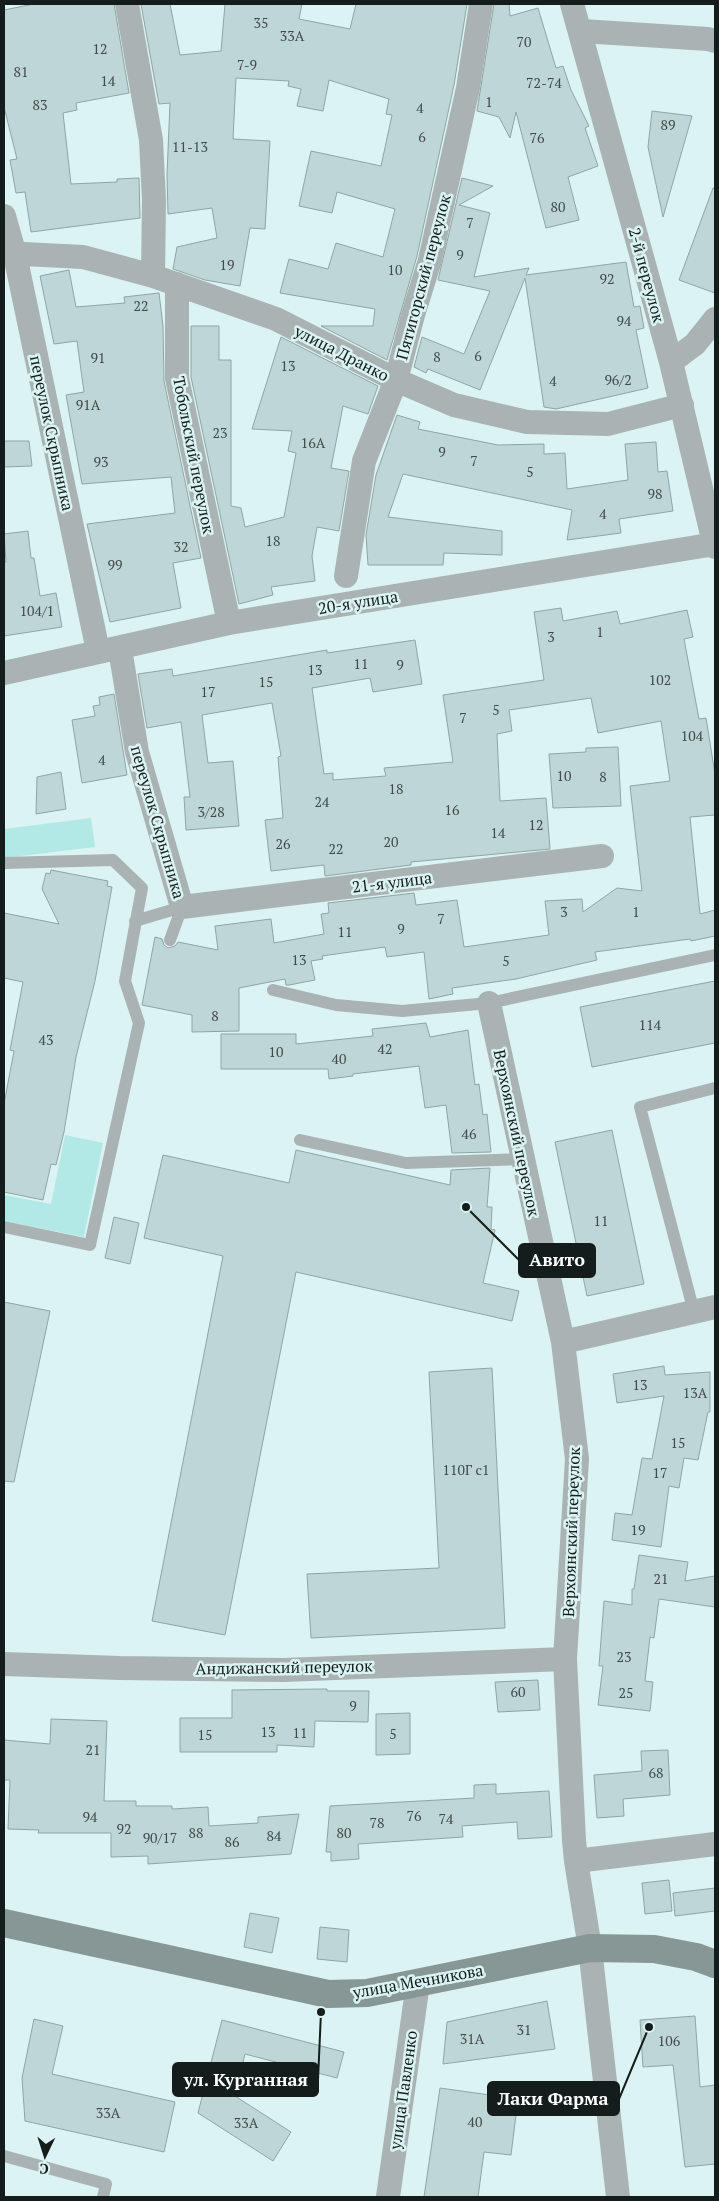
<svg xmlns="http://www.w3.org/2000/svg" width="719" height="2201" font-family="'PT Serif',serif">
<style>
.green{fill:#b2e8e5}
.building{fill:#bed6d5;stroke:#8ea5a3}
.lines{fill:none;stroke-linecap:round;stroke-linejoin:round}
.service{stroke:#a9b3b3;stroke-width:12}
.minor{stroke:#a9b3b3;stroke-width:24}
.secondary{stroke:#879796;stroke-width:28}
.labels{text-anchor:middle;stroke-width:5;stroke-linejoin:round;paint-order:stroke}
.number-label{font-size:14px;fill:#3e4b4a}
.street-label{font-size:16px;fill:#141d1c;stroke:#dbf3f2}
.leader{fill:none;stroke:#141d1c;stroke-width:2}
.callout-dot{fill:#141d1c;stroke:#dbf3f2;stroke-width:2}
.callout{fill:#141d1c;stroke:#141d1c;stroke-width:2}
.callout-label{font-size:18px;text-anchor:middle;font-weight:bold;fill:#fff}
</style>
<rect width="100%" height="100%" fill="#dbf3f2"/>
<!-- green -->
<path class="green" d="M91,818L95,847L4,858V829Z
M65,1135L103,1143L84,1237L4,1221V1195L51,1204Z"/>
<!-- building -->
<path class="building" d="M34,4H114L129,93L76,103L77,110L63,113L71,184L117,182V179L139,178L140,218L31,232L25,192L16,193L10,160L17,159L4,107V10Z
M141,4H170L180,55L221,51L225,4H302L299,19L350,29L356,4H467L454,85L417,256L387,360L321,326H373L375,309L280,293L289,259L328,269L336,243L383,257L395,209L337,192L332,213L299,206L311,151L381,166L392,115L386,114L389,99L329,80L323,111L297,106L301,89L288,86L289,81L236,78L233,139L270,141L265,229L250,228L240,286L205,280L173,269L177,247L217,238L212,208L168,214L167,175L170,103L159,104Z
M494,4H509L510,16L538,8L556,68L563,66L571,90L589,126L585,128L598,166L568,177L579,220L546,228L516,112L510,138L499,117L477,111Z
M652,111L692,116L663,217L648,147Z
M462,178L493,186L459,205L490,213L474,277L529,268L526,275L626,262L634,307L640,306L644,328L636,330L648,388L556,409L544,407L525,278L480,390L428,369L426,373L414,367L422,337L464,354L490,291L438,280Z
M713,188H715V293L679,280Z
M69,270L76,307L125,303L124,297L159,293L163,326L164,381L201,558L173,563L181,608L110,622L87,524L175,513L171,477L82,484L66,395L84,392L77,341L54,344L40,276Z
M191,326H219V360H231V506L241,508L245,527L284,517L296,453L288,451L292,431L252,429L281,337L378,386L368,414L343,406L331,468L349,471L339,531L317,527L312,556L315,581L271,587L273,595L239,604L191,377Z
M397,415L420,422L418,429L498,445L544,444V454L565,453L567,489L628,480L625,444L656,442L658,472L667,471L673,511L619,519L621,533L567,540L572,510L403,474L388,517L502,531V555L444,553L443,565H368L366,535L376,475Z
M4,441H29L32,466L4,467Z
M28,531L31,558H34L40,596L56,593L62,627L4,636V562H6L4,534Z
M561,608L563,621L617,611L620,624L687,610L693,637L684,639L699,719L706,718L715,774V815L690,817L700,914L715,910V936L691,941L690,939L595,952L597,960L516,979L452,988L453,994L429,999L424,952L387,957L385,947L322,956L323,959L311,961L315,980L289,985H286L285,979L239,988V1031L192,1032V1015L142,1005L155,937L162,939L164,945L168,948L175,946L178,942L218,950L215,926L271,919L274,943L324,934L321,914L329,913L328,903L414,893L416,905L457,900L464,947L549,935L545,901L582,899L583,912L617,888L642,891L630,786L670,781L661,721L598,733L591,698L509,710L512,731L497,734L500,801L546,798L550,849L411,862V865L325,876L324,865L271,871L265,820L283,818L278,757L281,756L272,703L202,715L208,763L233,761L239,826L186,830L184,797H190L181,722L147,728L138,674L172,669L173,676L327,650V653L415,640L422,684L373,692L370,678L312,688L324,774L333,773V780L386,776L384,768L453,762L443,695L544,680L534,612Z
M114,694L127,775L82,783L72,720L95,716L93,706L100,705L99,697Z
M618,747L621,806L553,808L549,754L586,752V748Z
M61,772L66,809L36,814L37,777Z
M51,870L108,881L107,886L112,887L95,981L76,1057L64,1132L56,1165L51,1164L43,1200L4,1192V1104L14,1051L10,1050L23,982L4,978V913L59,924L42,889L46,873L50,874Z
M715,981V1043L592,1067L580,1007Z
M426,1023L430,1037L468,1030L475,1085L479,1084L483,1115L487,1114L491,1152L452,1153L446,1105L425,1108L419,1066L353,1074V1076L329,1079L328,1069H221V1034H296V1044L373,1036L372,1029Z
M612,1130L644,1284L587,1296L555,1142Z
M296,1150L450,1185L451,1170L490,1168L487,1207H492L491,1229L495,1230L483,1283L519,1291L512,1321L296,1272L225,1635L152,1621L223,1256L144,1238L163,1155L289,1183Z
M114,1217L139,1223L130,1264L105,1258Z
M4,1302L50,1311L14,1482L4,1481Z
M664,1366L665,1375L710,1372V1412H708L698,1460L684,1458L679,1488L669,1486L661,1547L612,1540L615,1513L632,1515L642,1458L652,1459L664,1396L617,1403L613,1374Z
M492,1368L505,1628L311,1638L307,1574L439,1568L429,1372Z
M639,1555L688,1562L685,1581L715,1576V1607L659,1599L654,1638L650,1637L645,1681L653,1682L650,1711L598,1705L603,1666H599L604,1601L632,1605V1589H634Z
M538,1680L540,1710L498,1712L495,1682Z
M327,1689V1691H369L368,1722L315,1721L314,1747L277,1745V1752H180V1718H232V1690Z
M410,1713V1754L376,1755V1714Z
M51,1719L107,1721L104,1801H136V1806H172V1809L208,1807L209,1826L258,1823V1817L299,1814L291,1854L148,1864V1856L111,1857V1833H38L39,1830L8,1829L10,1780H4V1740L50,1744Z
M668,1750L670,1795L623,1799L624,1816L597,1818L594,1775L642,1771L641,1751Z
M496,1784V1794L549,1791L552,1837L518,1839L517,1822L462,1826L463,1837L358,1844L359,1859L331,1861V1852H326L330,1806L474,1798V1785Z
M669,1880L672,1911L645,1914L642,1883Z
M715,1888V1911L675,1916L673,1893Z
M250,1913L279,1918L272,1953L244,1947Z
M320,1927L349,1930L347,1962L317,1959Z
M547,2001L555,2049L443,2064L447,2022Z
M695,2016L700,2087L715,2085V2164L685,2167L673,2065L643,2067L640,2020Z
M34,2019L63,2026L52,2074L175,2102L164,2152L25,2121L22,2078Z
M222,2020L344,2052L337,2078L245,2054L235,2096L291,2132L273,2161L198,2113Z
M440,2088L518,2099L511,2155L484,2152L478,2197H424Z"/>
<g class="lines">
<!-- service -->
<path class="service" d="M4,863L113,860L142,888L125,981L139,1023L90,1245L4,1227
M135,921L182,907
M170,940L182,907
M273,990L336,1005L402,1011L489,1003L715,955
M300,1140L406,1163L523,1159
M694,1312L640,1107L715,1088
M4,2156L106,2184L103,2197"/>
<!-- minor -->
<path class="minor" d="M127,4L151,140L154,200L153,276
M572,4L671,362L715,547
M582,31L708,39L715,41
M4,216L15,255L98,651
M4,253L83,257L153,276L276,319L396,380L454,405L527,422L608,424L682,405
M177,284V378L229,623
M671,362L695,344L715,319
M346,576L364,461L396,380L413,315L430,260L468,88L481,4
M120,649L137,752L182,907L602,856
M4,673L229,623L715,544
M489,1003L563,1342L577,1459L565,1659L574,1840L576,1861L590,1948L618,2197
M563,1342L715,1307
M4,1664L120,1668L284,1670L565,1659
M576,1861L715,1844
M388,2197L418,1983"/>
<!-- secondary -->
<path class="secondary" d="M4,1923L328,1994L367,1993L590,1948L654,1949L696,1957L715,1964"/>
</g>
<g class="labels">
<!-- number labels -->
<g class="number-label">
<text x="261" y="28">35</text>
<text x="292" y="41">33А</text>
<text x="524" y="47">70</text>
<text x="100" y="54">12</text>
<text x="247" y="70">7-9</text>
<text x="21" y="77">81</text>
<text x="108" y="86">14</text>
<text x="544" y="88">72-74</text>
<text x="489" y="107">1</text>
<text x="40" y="110">83</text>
<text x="420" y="113">4</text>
<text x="668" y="130">89</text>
<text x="422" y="142">6</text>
<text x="537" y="143">76</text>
<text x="190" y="152">11-13</text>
<text x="558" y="212">80</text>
<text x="470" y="228">7</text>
<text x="460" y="260">9</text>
<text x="227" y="270">19</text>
<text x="395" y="275">10</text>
<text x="607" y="284">92</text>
<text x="141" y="311">22</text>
<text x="624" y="326">94</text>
<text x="478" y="361">6</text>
<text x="437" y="362">8</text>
<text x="98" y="363">91</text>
<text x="288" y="371">13</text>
<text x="618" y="385">96/2</text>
<text x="553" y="386">4</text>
<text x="88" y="410">91А</text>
<text x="220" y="438">23</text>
<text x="313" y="448">16А</text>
<text x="442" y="457">9</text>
<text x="474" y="466">7</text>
<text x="101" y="467">93</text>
<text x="530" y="477">5</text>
<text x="655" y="499">98</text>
<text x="603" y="519">4</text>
<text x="273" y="546">18</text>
<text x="181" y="552">32</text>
<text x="115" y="570">99</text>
<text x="37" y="616">104/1</text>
<text x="600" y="637">1</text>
<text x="551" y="642">3</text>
<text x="361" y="669">11</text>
<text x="400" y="670">9</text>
<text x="315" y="675">13</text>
<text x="660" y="685">102</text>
<text x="266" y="687">15</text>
<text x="208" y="697">17</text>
<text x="496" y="715">5</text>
<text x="463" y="723">7</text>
<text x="692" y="741">104</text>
<text x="102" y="765">4</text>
<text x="564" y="781">10</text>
<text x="603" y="782">8</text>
<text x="396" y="794">18</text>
<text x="322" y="807">24</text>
<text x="452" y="815">16</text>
<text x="211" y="817">3/28</text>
<text x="536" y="830">12</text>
<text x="498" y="838">14</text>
<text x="391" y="847">20</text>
<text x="283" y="849">26</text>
<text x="336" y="854">22</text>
<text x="564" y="917">3</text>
<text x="636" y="917">1</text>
<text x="441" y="924">7</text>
<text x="401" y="934">9</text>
<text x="345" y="937">11</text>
<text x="299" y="965">13</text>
<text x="506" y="966">5</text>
<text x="215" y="1021">8</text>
<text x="650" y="1030">114</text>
<text x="46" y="1045">43</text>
<text x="385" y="1054">42</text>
<text x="276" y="1057">10</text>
<text x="339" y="1064">40</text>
<text x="469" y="1139">46</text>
<text x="601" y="1226">11</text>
<text x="640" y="1390">13</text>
<text x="695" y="1398">13А</text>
<text x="678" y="1448">15</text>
<text x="466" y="1475">110Г с1</text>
<text x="660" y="1478">17</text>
<text x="638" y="1535">19</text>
<text x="661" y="1584">21</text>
<text x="624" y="1662">23</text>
<text x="518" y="1697">60</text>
<text x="626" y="1698">25</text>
<text x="353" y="1711">9</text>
<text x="268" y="1737">13</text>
<text x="300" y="1738">11</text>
<text x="393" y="1739">5</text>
<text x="205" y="1740">15</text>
<text x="93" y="1755">21</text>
<text x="656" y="1778">68</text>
<text x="414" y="1821">76</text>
<text x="90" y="1822">94</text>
<text x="446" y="1824">74</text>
<text x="377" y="1828">78</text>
<text x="124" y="1834">92</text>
<text x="196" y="1838">88</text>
<text x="344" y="1838">80</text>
<text x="274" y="1841">84</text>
<text x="160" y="1843">90/17</text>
<text x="232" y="1847">86</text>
<text x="524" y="2035">31</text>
<text x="472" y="2044">31А</text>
<text x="669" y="2046">106</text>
<text x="108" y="2118">33А</text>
<text x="475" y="2127">40</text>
<text x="246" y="2128">33А</text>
</g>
<!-- street labels -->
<g class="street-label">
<text transform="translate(647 275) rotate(75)" y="6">2-й переулок</text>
<text transform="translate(423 277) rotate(-75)" y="6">Пятигорский переулок</text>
<text transform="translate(342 353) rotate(27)" y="6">улица Дранко</text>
<text transform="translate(52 433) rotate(78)" y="6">переулок Скрыпника</text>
<text transform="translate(194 455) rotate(79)" y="6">Тобольский переулок</text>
<text transform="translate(358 602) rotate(-9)" y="6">20-я улица</text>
<text transform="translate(158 822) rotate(74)" y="6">переулок Скрыпника</text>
<text transform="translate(392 882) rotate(-7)" y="6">21-я улица</text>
<text transform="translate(517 1133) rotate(78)" y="6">Верхоянский переулок</text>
<text transform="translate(571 1532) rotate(-88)" y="6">Верхоянский переулок</text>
<text transform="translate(284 1667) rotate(-1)" y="6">Андижанский переулок</text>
<text transform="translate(418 1981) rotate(-10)" y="6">улица Мечникова</text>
<text transform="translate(403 2090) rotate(-82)" y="6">улица Павленко</text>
</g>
</g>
<!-- callouts -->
<path class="leader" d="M466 1207L519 1260M321 2012L318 2080M649 2027L619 2099"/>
<g class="callout-dot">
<circle cx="466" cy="1207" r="5"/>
<circle cx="321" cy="2012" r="5"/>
<circle cx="649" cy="2027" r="5"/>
</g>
<g class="callout">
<rect x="519" y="1244" width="76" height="33" rx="5"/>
<rect x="173" y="2063" width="145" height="33" rx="5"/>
<rect x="488" y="2082" width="131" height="33" rx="5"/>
</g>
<g class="callout-label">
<text x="557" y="1266">Авито</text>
<text x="246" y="2086">ул. Курганная</text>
<text x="553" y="2105">Лаки Фарма</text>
</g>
<!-- border -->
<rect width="719" height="2201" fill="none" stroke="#141d1c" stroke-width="10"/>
<!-- north arrow -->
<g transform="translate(45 2156) rotate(184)" stroke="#dbf3f2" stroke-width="4" paint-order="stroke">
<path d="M0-4L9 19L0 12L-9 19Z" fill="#141d1c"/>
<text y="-8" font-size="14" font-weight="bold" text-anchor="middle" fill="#141d1c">С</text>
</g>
</svg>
